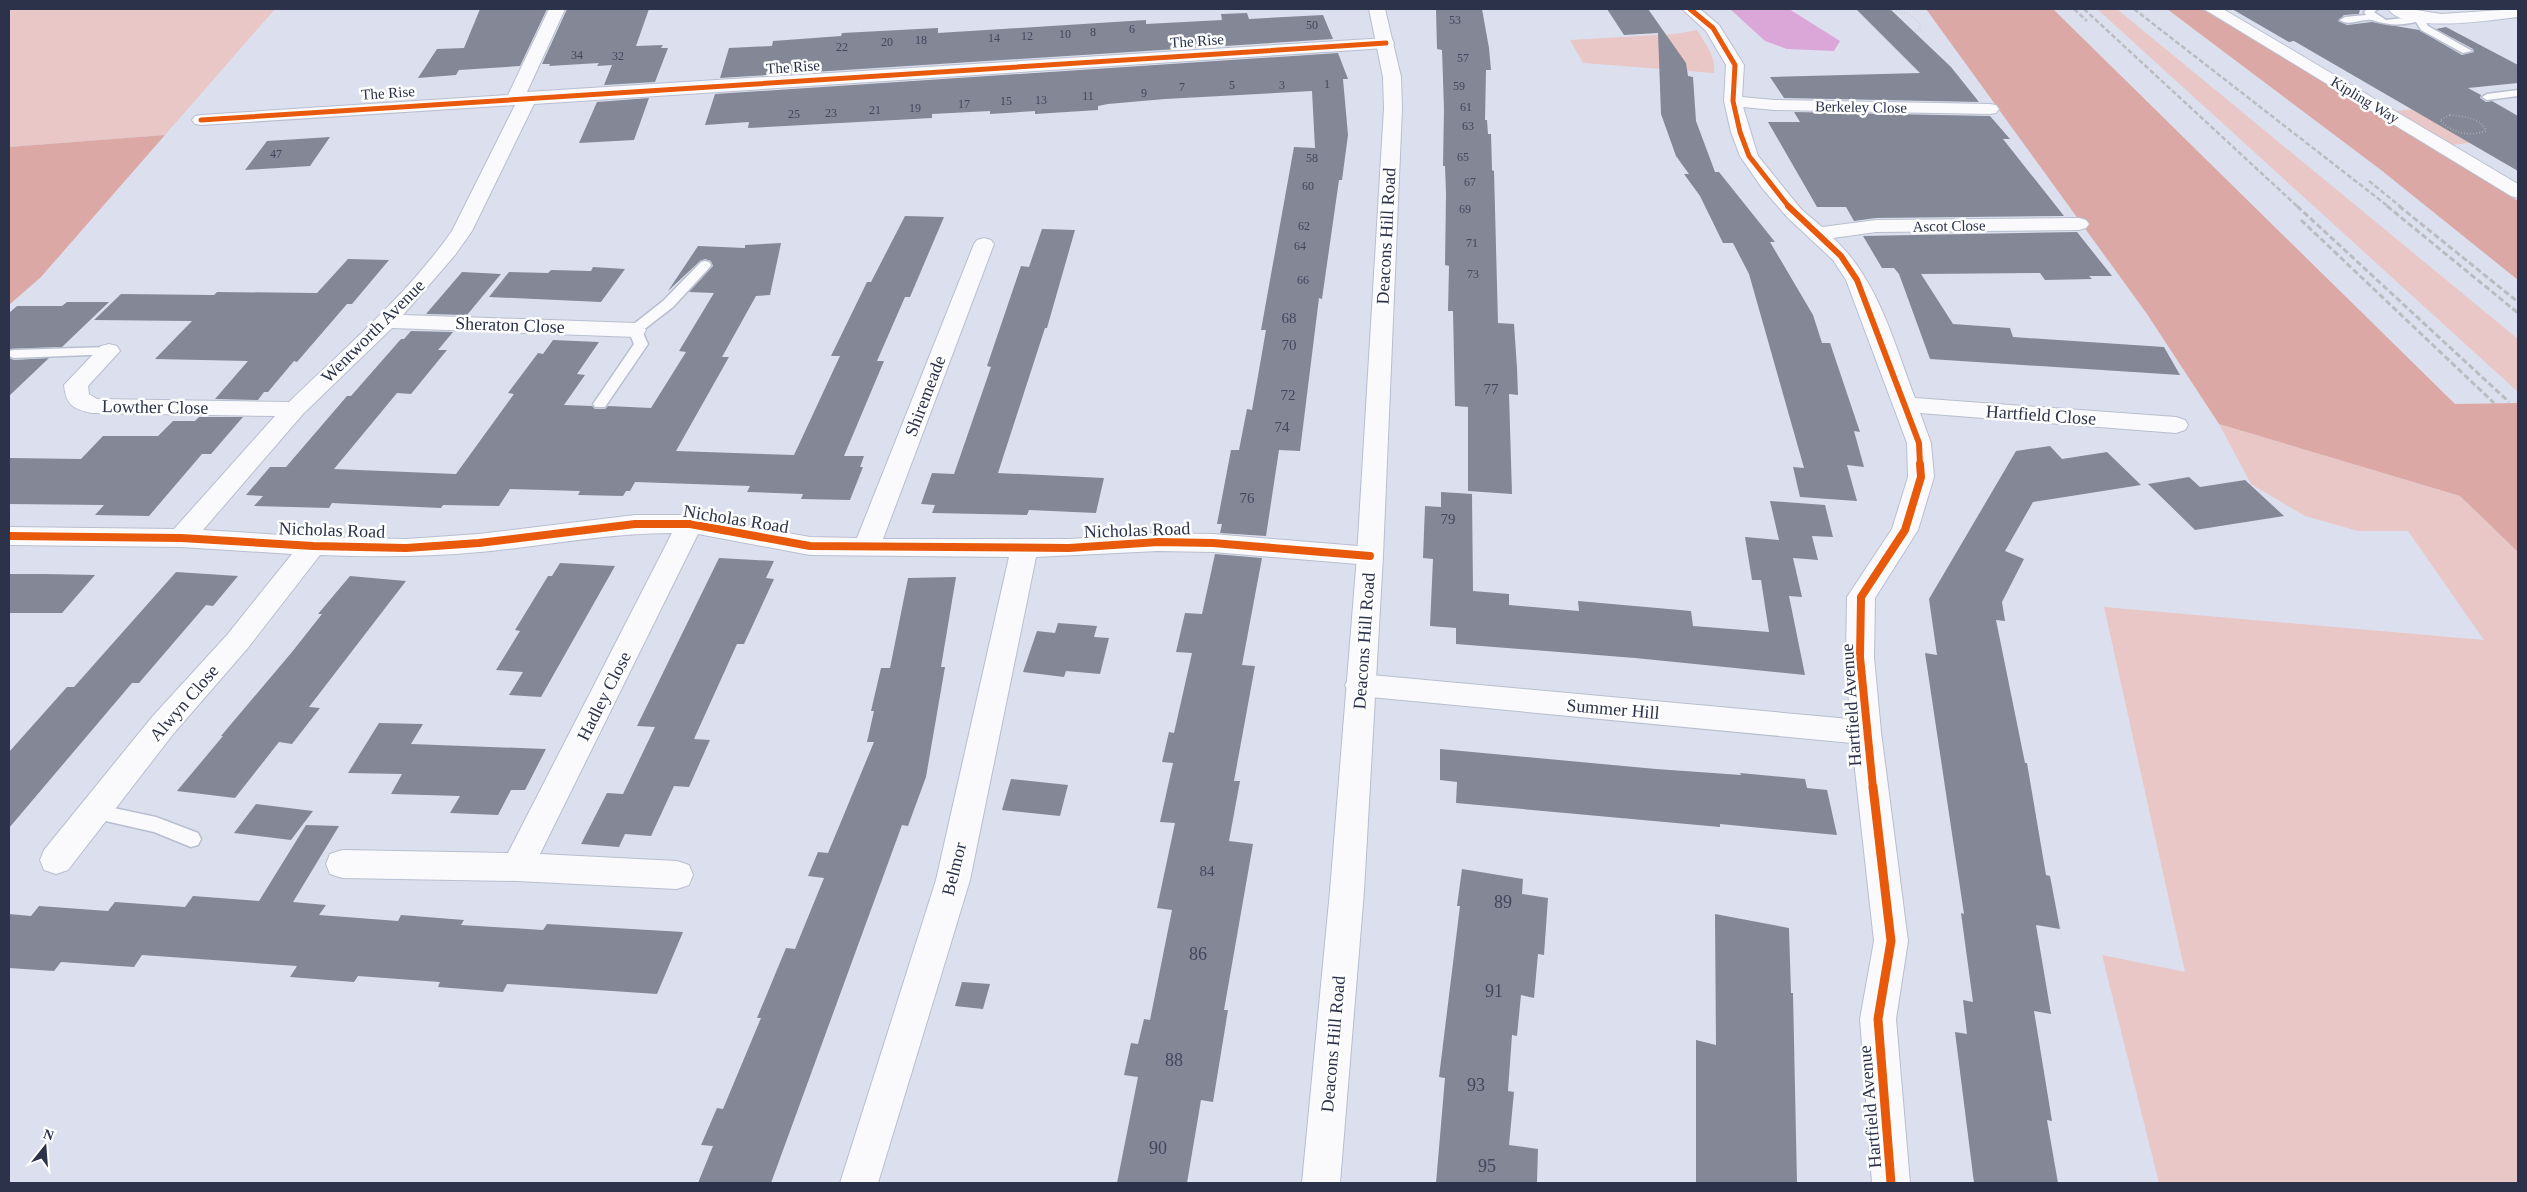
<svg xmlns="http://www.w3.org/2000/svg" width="2527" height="1192" font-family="Georgia,serif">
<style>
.green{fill:#e9c7c6}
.forest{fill:#dba8a5}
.water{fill:#daa7d8}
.building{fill:#838796}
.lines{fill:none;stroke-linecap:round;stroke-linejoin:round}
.service-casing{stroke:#b8bed0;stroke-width:3}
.minor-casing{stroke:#b8bed0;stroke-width:2}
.tertiary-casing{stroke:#b8bed0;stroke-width:2}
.path{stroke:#c0c2c9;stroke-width:2;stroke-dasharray:0.5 2.5;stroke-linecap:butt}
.service{fill:#fafafc;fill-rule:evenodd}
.minor{fill:#fafafc;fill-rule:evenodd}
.tertiary{fill:#fafafc;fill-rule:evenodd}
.rail-far1{stroke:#bbbcc2;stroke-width:2.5;stroke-dasharray:5 2.5;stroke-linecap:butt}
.rail{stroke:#bbbcc2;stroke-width:3;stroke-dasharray:6 3;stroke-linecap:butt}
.cycleway-far3-casing{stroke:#fefefe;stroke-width:7}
.cycleway-far2-casing{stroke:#fefefe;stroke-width:9}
.cycleway-far1-casing{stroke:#fefefe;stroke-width:11}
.cycleway-casing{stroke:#fefefe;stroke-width:12}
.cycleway-far3{stroke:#e8590c;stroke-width:5}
.cycleway-far2{stroke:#e8590c;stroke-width:6}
.cycleway-far1{stroke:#e8590c;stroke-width:8}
.cycleway{stroke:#e8590c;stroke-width:9}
.labels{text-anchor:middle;stroke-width:5;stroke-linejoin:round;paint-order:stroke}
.far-number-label{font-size:12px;fill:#41475d}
.far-street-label{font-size:15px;fill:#2b324a;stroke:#fefefe}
.number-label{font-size:15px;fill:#41475d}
.street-label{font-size:18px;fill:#2b324a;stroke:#fefefe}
.near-number-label{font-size:18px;fill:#41475d}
</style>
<rect width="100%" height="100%" fill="#dce0ee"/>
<!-- green -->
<path class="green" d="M9,9H275L165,135L9,147Z
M2097,9H2117L2518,339V392Z
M1697,30C1706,45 1716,56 1714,73L1583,63L1570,40L1675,34Z
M2452,105L2512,138L2452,145L2396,111Z
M2219,424L2460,496L2518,552V1183H2159L2102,955L2185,972L2104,607L2484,640L2408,531H2358L2305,516L2251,484Z"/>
<!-- forest -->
<path class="forest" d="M1926,9H2053L2455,404L2518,403V552L2460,496L2219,424L2147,314Z
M2167,9H2202L2441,151L2518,201V280L2381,170Z
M165,135L41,277L9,305V147Z"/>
<!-- water -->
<path class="water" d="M1730,9H1789L1840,41L1834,51L1787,49L1765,41Z"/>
<!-- building -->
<path class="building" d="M480,9H547L520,66L459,70L456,75L418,78L437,49L464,48Z
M567,9H649L636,46L663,45L661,48H668L655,82L604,85L612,65L597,66L599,63L549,66L550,64H542Z
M1436,9H1482L1489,48L1491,70H1486L1485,120H1487L1488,134H1491L1492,170L1494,171L1498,323L1514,324L1517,368L1518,395L1509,394L1512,494L1468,491V407L1455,406L1453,311H1448L1449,266L1445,265L1446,193L1445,166H1443L1444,109L1442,50L1437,49Z
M1607,9H1648L1686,63L1688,76L1693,77L1696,121L1715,172H1719L1775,242H1770L1813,315L1822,343H1830L1860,432L1854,431L1864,467L1847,465L1857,501L1800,497L1793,467L1804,468L1749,274L1733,243H1723L1700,196L1684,174H1689L1676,156L1661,114L1658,33L1624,35Z
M1856,9H1890L1951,67L1979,102L1784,98L1770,77L1920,73Z
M2232,9H2360L2359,14L2344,15L2338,21L2347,25L2372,22L2419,30L2462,55L2474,52L2473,49L2436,29L2446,27L2518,65V83L2468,88L2481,95L2480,98L2486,102L2492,101L2518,116V171L2294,41L2289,42Z
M1247,13L1249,19L1323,15L1333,39L720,78L729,48L772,46L773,41L841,36L842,33L938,28V33L1146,20V24L1222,20L1221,14Z
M1338,53L1348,79H1343L1348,135L1342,180H1339L1322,299L1319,298L1300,451L1279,450L1266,536L1220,533L1222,524H1217L1231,450H1239L1247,409L1252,410L1266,330H1261L1294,147L1315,148L1312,91L1165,99L1108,104L1098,106V110L1035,114V111L990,114V111L932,114V118L748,128L749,122L705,125L715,94Z
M649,98L634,140L579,143L597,102Z
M1794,112L1990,116L2010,139H2003L2064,216L1876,218L1854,221L1846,207H1817L1768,122H1800Z
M330,137L310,166L245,170L267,141Z
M905,216L944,217L910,297H905L877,361H884L844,456H864L860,467H863L850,500L801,499L803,494L747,492L750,486L635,482L630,491H626L623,496L578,495L580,491L510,489L499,506L443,505L441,508L332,503L329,508L254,506L263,496L246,495L270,467H286L347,396H351L401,339H404L411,331L453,332L438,350H447L411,394L397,393L334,469L456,474L514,394L508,393L538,353L543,354L553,340L599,342L577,374L585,375L564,405L592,406L595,409H605L608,406L651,408L686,352L679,351L714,293L689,292L713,266L711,261L705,259L700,261L668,291L698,246L745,248V245L781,243L770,295L756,296L722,357H729L676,451L794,455L840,356H831L867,282H871Z
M1042,229L1075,230L1047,328H1045L998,473L1104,478L1096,513L1029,510L1027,515L932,513L935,505L921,504L932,473L954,474L991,367L987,366L1021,266L1029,267Z
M2077,232L2112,276H2089L2092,279L2045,280L2040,273L1921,274L1953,324L2010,328L2013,337L2164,347L2180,375L1930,359L1899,274L1894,268H1882L1863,236Z
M348,259L389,260L352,304H347L297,362L294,361L268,392H264L258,400L215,399L248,361L155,359L192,321L94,320L121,294L214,295L217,292L317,293Z
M593,267L625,269L601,302L489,297L509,272L548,273L551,270L591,271Z
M462,272L501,274L467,315L426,314Z
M67,302H109L62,347L9,349V313L17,306H62Z
M9,358L14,360L49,358L9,396Z
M199,417H243L211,454H202L149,516L95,515L104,505L9,504V458L81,459L103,436H158L173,421H195Z
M2050,446L2062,459L2107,452L2141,485L2033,502L2005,551L2024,559L2002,602L2005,621L1996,620L2025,763H2027L2046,875L2050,876L2060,929L2036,925L2051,1014L2034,1011L2052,1121L2047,1120L2058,1183H1974L1955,1032L1967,1034L1963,1000L1973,1002L1961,913L1964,914L1925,653L1937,655L1929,599L2016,451Z
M2189,477L2200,487L2245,480L2284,516L2195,530L2148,484Z
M1441,492L1472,494L1473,591L1509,594V605L1579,611L1578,601L1691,611L1693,626L1769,632L1761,580H1752L1745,537L1779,540L1770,501L1825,505L1833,537L1812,536L1818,560L1793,558L1802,597L1789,596L1805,675L1635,658L1456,644V628L1430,626L1433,559L1423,558L1425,506L1441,507Z
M1215,554L1262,558L1242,665L1255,666L1234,781H1240L1229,841L1253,844L1224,1010H1228L1213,1102L1201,1100L1187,1183H1117L1138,1077L1124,1075L1131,1043L1138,1044L1144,1019L1150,1020L1172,910L1157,908L1175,823L1160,822L1173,763L1162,762L1169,732L1174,733L1192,653L1176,652L1185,613L1202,614Z
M719,558L774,561L766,578L774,579L744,644H737L694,739L710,740L689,787L674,786L651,836L625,834L619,847L581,844L607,793L623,794L655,727L637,726Z
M560,563L615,566L541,697L509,695L523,672L496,670L520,631L515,630L548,576H552Z
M176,572L238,576L213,606L206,605L139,683H132L9,828V752L67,687H74Z
M9,574H44L95,575L62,613H9Z
M350,576L406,581L309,707L320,708L292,744L279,742L235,798L177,791L223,736H221L292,652L322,614H318Z
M956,577L941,667H945L926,777L908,826L902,825L771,1183H698L713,1146L701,1145L717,1108L723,1109L761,1018H757L786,948L795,949L824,878L808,876L818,852L828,853L874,742H867L874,711H871L881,668H890L908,578Z
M1058,623L1097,626L1094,637L1109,638L1100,674L1066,671L1064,677L1023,672L1037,631L1055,633Z
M379,723L423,724L411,744L546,749L525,790H511L498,815L450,813L460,796L391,794L402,774L348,773Z
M1440,749L1656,769L1741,775L1740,773L1805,779L1807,788L1827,790L1837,835L1720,824V827L1456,803L1457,782L1440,780Z
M1011,779L1068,785L1060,816L1002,810Z
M256,804L313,811L291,840L234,833Z
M306,825L339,826L293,902L326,905L319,915L398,921L401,915L464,920L461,925L543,930L547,924L683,932L657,994L507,984L503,992L438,987L440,982L358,976L354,982L290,977L297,966L142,955L134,967L61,962L54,971L9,968V914L31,916L39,906L108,911L115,902L185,907L193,896L259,901Z
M1462,869L1523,879L1522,894L1548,898L1544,955L1538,954L1534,998L1521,995L1517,1036L1512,1035L1508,1091L1514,1092L1509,1145L1538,1149L1537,1183H1436L1445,1078L1439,1077L1460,906H1457Z
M1715,914L1789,928L1791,993H1793L1797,1183H1696V1040L1716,1045Z
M962,982L990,984L983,1009L955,1006Z"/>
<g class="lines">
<!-- service casing -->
<g class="service-casing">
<path id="service" d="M2367,9H2378L2374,12L2386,20L2422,16L2428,26L2472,51L2463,53L2421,30L2416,22C2399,26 2388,25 2372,20C2362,18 2349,27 2340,20L2345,17L2366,15L2364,12Z
M2518,90V96L2487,100L2482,97L2487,94Z
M705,261L709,262L711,265L709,268L673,307L642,331L648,344L605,407H595L593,404L634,344L628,330L630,327L663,301L701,262Z
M109,347L114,348L116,351L114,354L14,358L9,356V351L14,350Z
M95,804L156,817L198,833L201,839L198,845L191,847L154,832L88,817L86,812L88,807Z"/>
</g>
<!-- minor casing -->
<g class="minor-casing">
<path id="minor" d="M549,9H565L527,92L1386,38L1392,39L1394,43L1392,47L1386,48L534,104L472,231L455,255L403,315L635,323L643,325L646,330L643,335L635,337L392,328L303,414L203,530L313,537L406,539L479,534L635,515H690L810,537L857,538L974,244L977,240L984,238L991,240L994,244L883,539H1069L1158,533L1213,534L1370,547L1379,549L1383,556L1379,563L1370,565L1213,552L1158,551L1036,557L970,880L878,1183H840L936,880L1009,557L810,555L698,534L540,854L677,861L689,865L693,875L689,885L677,889L517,881L342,878L330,874L326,864L330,854L342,850L508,853L672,533C608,533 544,546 480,552C426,557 374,557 320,555L247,649L174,733L68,870L56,874L44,870L40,860L44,850L152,717L227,635L292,554L181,547L9,545V527L174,529L275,416L92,413C73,409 66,405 64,385L101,346L109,344L117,346L120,351L88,386L89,394L97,399L289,402C345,348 407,295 452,231L515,105L201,125L195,124L192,120L195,116L201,115L508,95Z
M1682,9H1700L1719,25L1744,65L1742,97L1774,100L1990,104L1996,105L1999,109L1996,113L1990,114L1774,110L1743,107L1758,156L1801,209L1822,227L1876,220L2079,218L2086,220L2089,224L2086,228L2079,230L1876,232L1833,238C1878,279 1894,343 1915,398L2176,417L2185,420L2188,425L2185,430L2176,433L1920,413L1931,443L1934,477L1918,530L1875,598L1874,657L1881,732L1908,941L1896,1019L1910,1183H1872L1860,1019L1874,941L1852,743L1360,696L1350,693L1345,685L1350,677L1360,674L1850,719L1846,657L1847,597L1892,529L1908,477L1907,443L1846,280L1833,260L1787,217L1762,188L1740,156L1731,132L1724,101L1726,65L1706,31Z
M2204,9H2223L2518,184V198L2511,196Z
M2388,9H2410L2441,14L2518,9V17C2491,20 2405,34 2388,9Z"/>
</g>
<!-- tertiary casing -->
<g class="tertiary-casing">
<path id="tertiary" d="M1369,9H1385L1401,77L1402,108L1383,556L1364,891L1340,1183H1302L1330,891L1357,556L1384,108L1383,77Z"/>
</g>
<!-- path -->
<path class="path" d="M1887,9L1909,14L1920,24V30L1913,31
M2450,115C2463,117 2481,117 2486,131C2470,137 2451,133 2440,120Z"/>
<!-- service -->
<use href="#service" class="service"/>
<!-- minor -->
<use href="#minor" class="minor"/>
<!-- tertiary -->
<use href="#tertiary" class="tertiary"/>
<!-- rail-far1 -->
<path class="rail-far1" d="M2074,9L2087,21
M2084,9L2298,207
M2134,9L2389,207
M2369,181L2401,207"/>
<!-- rail -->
<path class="rail" d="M2297,206L2509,402
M2387,206L2518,313
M2399,206L2518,302
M2301,220L2494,403"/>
<!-- cycleway-far3 casing -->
<g class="cycleway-far3-casing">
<path id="cycleway-far3" d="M1690,9L1713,28L1735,65L1733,101L1740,132L1749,156L1789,207
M201,120L1386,43"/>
</g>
<!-- cycleway-far2 casing -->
<g class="cycleway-far2-casing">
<path id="cycleway-far2" d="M1788,206L1841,256L1857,280L1919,443L1920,465"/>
</g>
<!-- cycleway-far1 casing -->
<g class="cycleway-far1-casing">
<path id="cycleway-far1" d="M9,536L181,538L313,546L406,548L479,543L635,524H690L810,546L1069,548L1158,542L1213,543L1370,556
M1873,788L1860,657L1861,597L1905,530L1921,477L1920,464"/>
</g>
<!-- cycleway casing -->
<g class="cycleway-casing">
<path id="cycleway" d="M1873,787L1891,941L1878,1019L1891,1183"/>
</g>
<!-- cycleway-far3 -->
<use href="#cycleway-far3" class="cycleway-far3"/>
<!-- cycleway-far2 -->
<use href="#cycleway-far2" class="cycleway-far2"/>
<!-- cycleway-far1 -->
<use href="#cycleway-far1" class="cycleway-far1"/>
<!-- cycleway -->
<use href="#cycleway" class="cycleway"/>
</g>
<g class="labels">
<!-- far-number labels -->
<g class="far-number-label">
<text x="1455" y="24">53</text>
<text x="1312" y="29">50</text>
<text x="1132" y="33">6</text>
<text x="1093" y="36">8</text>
<text x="1065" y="38">10</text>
<text x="1027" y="40">12</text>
<text x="994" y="42">14</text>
<text x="921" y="44">18</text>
<text x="887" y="46">20</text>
<text x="842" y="51">22</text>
<text x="577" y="59">34</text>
<text x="618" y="60">32</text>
<text x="1463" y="62">57</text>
<text x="1327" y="88">1</text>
<text x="1232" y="89">5</text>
<text x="1282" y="89">3</text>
<text x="1459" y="90">59</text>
<text x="1182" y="91">7</text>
<text x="1144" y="97">9</text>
<text x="1088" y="100">11</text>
<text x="1041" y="104">13</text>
<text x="1006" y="105">15</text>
<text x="964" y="108">17</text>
<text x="1466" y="111">61</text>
<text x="915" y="112">19</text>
<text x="875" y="114">21</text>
<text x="831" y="117">23</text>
<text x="794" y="118">25</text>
<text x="1468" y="130">63</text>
<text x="276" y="158">47</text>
<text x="1463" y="161">65</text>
<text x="1312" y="162">58</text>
<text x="1470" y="186">67</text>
<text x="1308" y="190">60</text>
<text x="1465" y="213">69</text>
<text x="1304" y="230">62</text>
<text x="1472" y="247">71</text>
<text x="1300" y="250">64</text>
<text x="1473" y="278">73</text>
<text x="1303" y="284">66</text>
</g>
<!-- far-street labels -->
<g class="far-street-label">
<text transform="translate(1197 41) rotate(-4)" y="5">The Rise</text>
<text transform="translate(793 67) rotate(-4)" y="5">The Rise</text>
<text transform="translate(388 93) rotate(-4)" y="5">The Rise</text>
<text transform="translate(2365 100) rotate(31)" y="5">Kipling Way</text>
<text transform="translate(1861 107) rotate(1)" y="5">Berkeley Close</text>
<text transform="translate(1949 226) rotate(-1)" y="5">Ascot Close</text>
</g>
<!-- number labels -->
<g class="number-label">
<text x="1289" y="323">68</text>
<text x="1289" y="350">70</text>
<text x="1491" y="394">77</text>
<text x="1288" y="400">72</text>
<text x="1282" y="432">74</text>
<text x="1247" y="503">76</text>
<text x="1448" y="524">79</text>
<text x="1207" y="876">84</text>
</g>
<!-- street labels -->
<g class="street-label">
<text transform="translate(1386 236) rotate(-87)" y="6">Deacons Hill Road</text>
<text transform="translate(510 325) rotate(2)" y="6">Sheraton Close</text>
<text transform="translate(373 331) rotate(-45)" y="6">Wentworth Avenue</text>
<text transform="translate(925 396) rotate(-69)" y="6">Shiremeade</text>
<text transform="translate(155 407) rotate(1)" y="6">Lowther Close</text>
<text transform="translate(2041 415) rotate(4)" y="6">Hartfield Close</text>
<text transform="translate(736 519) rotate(9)" y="6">Nicholas Road</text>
<text transform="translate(332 530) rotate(2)" y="6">Nicholas Road</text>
<text transform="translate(1137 530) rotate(-2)" y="6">Nicholas Road</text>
<text transform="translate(1364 641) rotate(-86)" y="6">Deacons Hill Road</text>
<text transform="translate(604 696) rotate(-63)" y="6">Hadley Close</text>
<text transform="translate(184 703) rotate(-49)" y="6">Alwyn Close</text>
<text transform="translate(1851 705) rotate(-94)" y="6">Hartfield Avenue</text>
<text transform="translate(1613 709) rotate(5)" y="6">Summer Hill</text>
<text transform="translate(954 869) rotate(-76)" y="6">Belmor</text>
<text transform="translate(1333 1044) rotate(-85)" y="6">Deacons Hill Road</text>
<text transform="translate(1870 1107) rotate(-95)" y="6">Hartfield Avenue</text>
</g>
<!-- near-number labels -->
<g class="near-number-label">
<text x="1503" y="908">89</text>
<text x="1198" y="960">86</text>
<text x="1494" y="997">91</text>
<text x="1174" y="1066">88</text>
<text x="1476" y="1091">93</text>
<text x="1158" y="1154">90</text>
<text x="1487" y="1172">95</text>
</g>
</g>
<!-- border -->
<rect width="2527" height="1192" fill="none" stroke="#2b324a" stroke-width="20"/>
<!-- north arrow -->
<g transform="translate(45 1147) rotate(17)" stroke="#fefefe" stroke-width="4" paint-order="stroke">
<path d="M0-4L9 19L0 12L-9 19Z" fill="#2b324a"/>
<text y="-8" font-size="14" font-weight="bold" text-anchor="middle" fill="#2b324a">N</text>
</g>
</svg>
